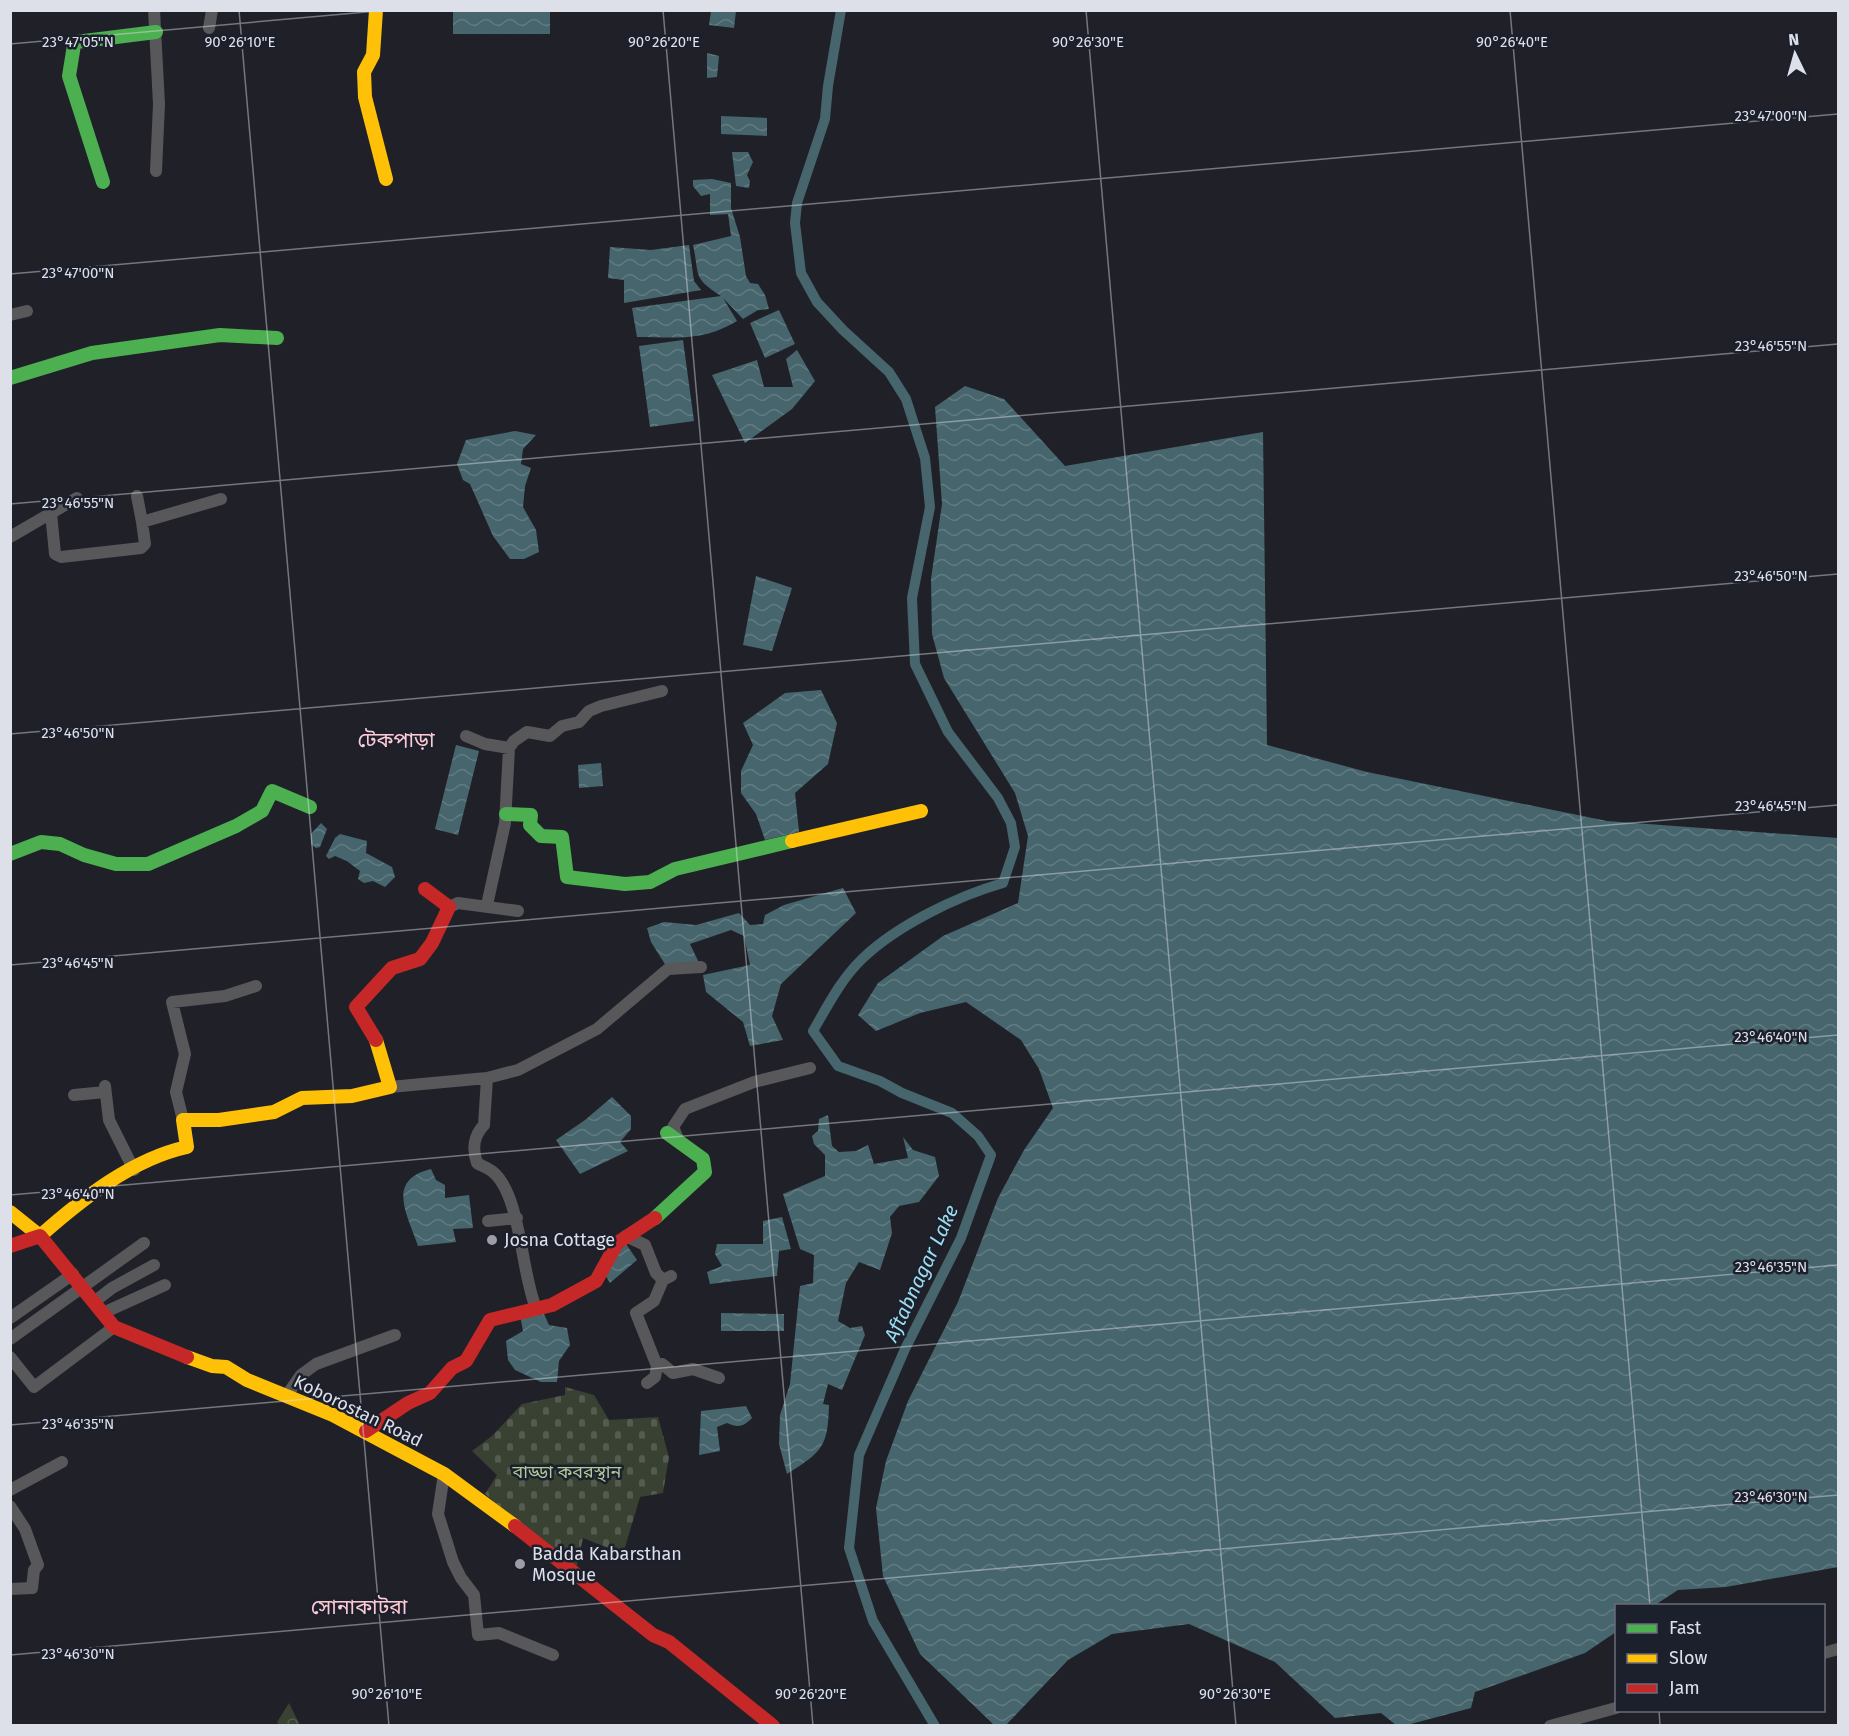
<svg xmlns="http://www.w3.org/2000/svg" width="1849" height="1736" font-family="'Fira Sans','Noto Sans Bengali',sans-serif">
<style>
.cemetery{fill:url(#cemetery-stones)}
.park{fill:url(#park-crowns)}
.water{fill:url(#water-waves)}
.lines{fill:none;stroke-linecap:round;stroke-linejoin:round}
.canal{stroke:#47656d;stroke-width:10}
.street{stroke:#58575a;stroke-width:12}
.fast{stroke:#4caf50;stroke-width:14}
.slow{stroke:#ffc107;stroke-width:14}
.jam{stroke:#c62828;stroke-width:14}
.ticks{fill:none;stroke:#dee0e9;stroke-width:1.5;stroke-opacity:0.45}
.poi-dot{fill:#9c9da5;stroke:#1c1f2c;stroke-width:2}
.labels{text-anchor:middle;stroke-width:5;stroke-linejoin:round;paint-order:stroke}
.poi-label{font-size:18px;fill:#dee0e9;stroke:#1c1f2c;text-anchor:start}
.street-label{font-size:18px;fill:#dee0e9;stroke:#1c1f2c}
.park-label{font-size:18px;fill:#b1ca9b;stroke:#1c1f2c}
.water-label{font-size:20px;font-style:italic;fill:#9bddee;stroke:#1c1f2c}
.quarter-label{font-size:21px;fill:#ffcbd3;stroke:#1c1f2c}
.ticks-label{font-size:15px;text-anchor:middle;fill:#dee0e9;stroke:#1c1f2c;stroke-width:5;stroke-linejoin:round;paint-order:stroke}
</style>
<defs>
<pattern id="cemetery-stones" width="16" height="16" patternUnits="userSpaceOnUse" patternTransform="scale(1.5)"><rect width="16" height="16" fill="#384132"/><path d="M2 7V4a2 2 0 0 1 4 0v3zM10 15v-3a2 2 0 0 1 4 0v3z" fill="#545c50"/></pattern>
<pattern id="park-crowns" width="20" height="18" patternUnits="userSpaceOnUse" patternTransform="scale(1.5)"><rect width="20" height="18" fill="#384132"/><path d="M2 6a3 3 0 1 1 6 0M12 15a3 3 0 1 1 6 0" fill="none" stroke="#545c50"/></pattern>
<pattern id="water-waves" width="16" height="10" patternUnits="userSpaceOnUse" patternTransform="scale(1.5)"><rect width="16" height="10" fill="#47656d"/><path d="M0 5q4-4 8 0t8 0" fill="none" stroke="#617b82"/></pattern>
</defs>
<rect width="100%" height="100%" fill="#202128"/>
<!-- cemetery -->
<path class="cemetery" d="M565,1387L594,1395L609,1420L658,1417L669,1457L663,1493L640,1497L623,1554L583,1538L576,1571L485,1494L497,1475L472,1451L492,1436L522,1404L565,1395Z"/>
<!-- park -->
<path class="park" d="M289,1703L300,1725H279L277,1722Z"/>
<!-- water -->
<path class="water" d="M453,11H550V34H453Z
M711,11H736L734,28L709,25Z
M707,53L719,56L717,77L707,78Z
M721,116L767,118V136L721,134Z
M732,152H748L753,162L747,175L750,181L749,188L736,186Z
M712,179L731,183V208L740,237L746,276L750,283L758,284L765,295L769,309L758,310L743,319L723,298L737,321C702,342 676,337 637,337L632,308L721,296C692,277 700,277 693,245L731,236L728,214L710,215V194L701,196L693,186V180Z
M689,245L694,281L701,290L624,303V280L608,278L610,247L651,250Z
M779,310L795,344L765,358L750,323Z
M683,340L694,421L650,427L639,346Z
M797,350L815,381L792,409L745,443L712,375L757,360L764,387H793L786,359Z
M965,386L1004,399L1065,466L1263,432L1267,745L1367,772L1607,821L1838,838V1567L1726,1587L1678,1590L1655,1605L1616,1606V1632L1585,1653L1475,1692L1471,1708L1407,1725H1396L1381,1713L1335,1718L1275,1662L1189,1624L1112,1634L1068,1660L1006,1725H994L920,1654L883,1576L876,1508L886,1461L908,1401L958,1302L998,1198L1024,1150L1053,1108L1039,1069L1021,1040L966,1002L920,1013L876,1031L858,1015L878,983L943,936L1018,903L1028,836L1015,793L944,678L932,634L931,579L942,504L935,407Z
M515,431L536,435L523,449L521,464L531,468L525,486L523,507L536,530L539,552L524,559H510L493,536L470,484L463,480L457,464L466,440Z
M756,576L792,588L772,651L743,645Z
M821,690L837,723L828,764L795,793L799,832L765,840L756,814L741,793V771L753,745L743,723L785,693Z
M456,745L479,751L458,835L435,829Z
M601,763L603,786L579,788L578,765Z
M321,823L327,829L320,847L316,848L311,844V834Z
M340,834L367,841L366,853L392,867L395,877L385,887L373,881L364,883L358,879L360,871L347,861L335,856L329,859L326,856L335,838Z
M843,888L856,913L781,984L772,1016L783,1040L750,1046L743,1022L706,992L703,975L750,965L744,936L731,930L690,944L701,967L668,969L651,942L647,928L664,922L696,925L739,913L750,925L763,924L765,915L784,905Z
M612,1097L631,1116V1129L620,1142L628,1151L580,1174L556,1140L585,1120Z
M828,1115L832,1146L839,1152L856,1151L868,1145L874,1164L908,1158L903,1137L913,1150L935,1157L939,1176L919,1202L899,1206L890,1217L892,1233L880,1270L859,1262L846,1283L838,1321L850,1328L862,1326L865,1335L842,1390L828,1384L823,1404L829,1405C828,1447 822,1452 787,1474L779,1444L780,1415L790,1384L800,1286L813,1283L814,1255L800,1249L783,1194L825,1176V1155L814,1144L812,1136L818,1131L819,1119Z
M431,1169L436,1180L445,1185V1198L469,1195L473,1228L453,1229L456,1242L418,1246C408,1216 385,1180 431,1169Z
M782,1217L791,1249L779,1251L777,1276L710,1284L707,1272L722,1266L715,1254L717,1244H763V1221Z
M626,1244L637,1260L610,1283L602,1270Z
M721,1313L784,1314V1331H721Z
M544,1314L549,1325L567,1328L570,1345L559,1361L557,1382H541L515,1370L508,1360L506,1341L523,1331L520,1315Z
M746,1406L752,1418C743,1427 738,1428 727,1423L717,1427L720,1451L699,1455L701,1411Z"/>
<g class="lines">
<!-- canal -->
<path class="canal" d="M841,10L828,86L825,119L797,203L795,223L801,273L817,302L843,330L889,372L906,399L925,458L930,507L912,598L915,664L948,732L998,798L1011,823L1015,847L1003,883C957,896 896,926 862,959C841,979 827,1007 813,1031L838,1066L880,1081L902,1093L952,1113L978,1136L991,1155L961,1238L905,1349L859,1455L849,1548L873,1621L935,1726"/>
<!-- street -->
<path class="street" d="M154,10L159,104L156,171
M209,28L212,10
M10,315L27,311
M137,496L142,522
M51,513L55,554L61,557L141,548L145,544L142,522L221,499
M10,537L77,498
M466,736L485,744L509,748
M487,905L505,823L509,748L514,741L527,732L550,736L562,726L579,722L589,711L601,706L662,691
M449,907L458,903L518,911
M487,1078L518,1070L597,1029L668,969L701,967
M105,1086L109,1120L134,1170
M390,1087L487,1078L484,1125C474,1135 472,1149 477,1163C482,1166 488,1168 493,1172C521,1195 521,1273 536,1308
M74,1095L105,1092
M183,1120L176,1092L185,1054L172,1002L225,996L256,986
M679,1141L673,1127L685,1109L754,1082L810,1068
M488,1221L517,1218
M626,1236L645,1245L656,1273L663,1280L671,1276
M663,1280L654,1301L636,1313L657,1366L662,1364L673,1373L693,1369L719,1378
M94,1302L112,1288L154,1265
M103,1313L165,1285
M10,1318L73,1274
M10,1339L144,1243
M10,1357L34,1387L114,1327
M647,1383L655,1377L657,1366
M287,1395L301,1375L316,1364L395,1335
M444,1474L438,1514L453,1562L461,1578L474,1595L478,1635L499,1633L553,1655
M10,1490L62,1462
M10,1506L25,1529L38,1565L34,1570L32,1588L10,1589
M1824,1653L1838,1649
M1550,1726L1616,1708"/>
<!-- fast -->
<path class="fast" d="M103,182L69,76L74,45L76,42L156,32
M10,378L92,353L220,335L277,338
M506,814L531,815L530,825L541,836L562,837L567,877L625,884L650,882L675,869L792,841
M10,854L41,842L60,844L84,855L116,864H148L236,826L262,811L272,791L310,807
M655,1218L705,1172L703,1159L667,1133"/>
<!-- slow -->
<path class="slow" d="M376,10L373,55L364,72L365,97L386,179
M792,841L921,811
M10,1212L40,1236C82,1199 132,1159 187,1147L183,1120H219L274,1112L302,1098L352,1096L390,1087L376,1040
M187,1357L212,1366L226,1367L247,1380L333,1415L444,1474L515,1526"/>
<!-- jam -->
<path class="jam" d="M376,1040L356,1007L392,968L420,959L432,943L449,907L425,889
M10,1246L40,1236L114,1327L187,1357
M366,1431L408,1403L430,1393L452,1368L466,1361L490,1320L552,1305L596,1281L617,1243L655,1218
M515,1526L653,1635L669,1642L773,1726"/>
</g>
<!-- ticks -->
<path class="ticks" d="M239,10L389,1726M663,10L813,1726M1086,10L1236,1726M1510,10L1650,1606M10,44L389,10M10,274L1838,114M10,504L1838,344M10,734L1838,574M10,965L1838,805M10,1195L1838,1035M10,1425L1838,1265M10,1655L1838,1495M1659,1710L1660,1726"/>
<!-- markers -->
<g class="poi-dot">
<circle cx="492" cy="1240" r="6"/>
<circle cx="520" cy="1564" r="6"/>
</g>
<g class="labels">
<!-- poi labels -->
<g class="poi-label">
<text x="504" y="1246">Josna Cottage</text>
<text x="532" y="1560">Badda Kabarsthan<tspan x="532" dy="21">Mosque</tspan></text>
</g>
<!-- street labels -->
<g class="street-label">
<text transform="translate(358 1411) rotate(26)" y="6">Koborostan Road</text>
</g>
<!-- park labels -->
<g class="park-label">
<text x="567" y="1478">বাড্ডা কবরস্থান</text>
</g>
<!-- water labels -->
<g class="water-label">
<text transform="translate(921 1273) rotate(-65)" y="7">Aftabnagar Lake</text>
</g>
<!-- quarter labels -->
<g class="quarter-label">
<text x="396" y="747">টেকপাড়া</text>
<text x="359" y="1614">সোনাকাটরা</text>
</g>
</g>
<g class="ticks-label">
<text x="240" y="47">90°26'10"E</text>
<text x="664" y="47">90°26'20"E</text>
<text x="1088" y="47">90°26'30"E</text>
<text x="1512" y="47">90°26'40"E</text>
<text x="78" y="47">23°47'05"N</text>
<text x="1771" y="121">23°47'00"N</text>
<text x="78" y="278">23°47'00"N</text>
<text x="1771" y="351">23°46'55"N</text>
<text x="78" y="508">23°46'55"N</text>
<text x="1771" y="581">23°46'50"N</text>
<text x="78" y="738">23°46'50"N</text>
<text x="1771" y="811">23°46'45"N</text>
<text x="78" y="968">23°46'45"N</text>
<text x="1771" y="1042">23°46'40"N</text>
<text x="78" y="1199">23°46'40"N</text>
<text x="1771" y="1272">23°46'35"N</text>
<text x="78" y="1429">23°46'35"N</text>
<text x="1771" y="1502">23°46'30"N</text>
<text x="78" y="1659">23°46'30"N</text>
<text x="387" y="1699">90°26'10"E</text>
<text x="811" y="1699">90°26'20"E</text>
<text x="1235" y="1699">90°26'30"E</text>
</g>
<!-- border -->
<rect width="1849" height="1736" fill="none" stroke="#dee0e9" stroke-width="24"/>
<!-- legend -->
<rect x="1615" y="1604" width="210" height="108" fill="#1c1f2c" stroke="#6a6c78" stroke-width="1.5"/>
<rect x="1627" y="1624" width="30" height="9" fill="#4caf50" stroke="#6a6c78" stroke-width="1.5"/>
<text x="1669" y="1634" font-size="18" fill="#dee0e9">Fast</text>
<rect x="1627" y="1654" width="30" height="9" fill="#ffc107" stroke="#6a6c78" stroke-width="1.5"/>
<text x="1669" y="1664" font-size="18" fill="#dee0e9">Slow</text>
<rect x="1627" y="1684" width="30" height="9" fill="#c62828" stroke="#6a6c78" stroke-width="1.5"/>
<text x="1669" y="1694" font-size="18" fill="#dee0e9">Jam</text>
<!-- north arrow -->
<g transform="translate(1795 54) rotate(355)" stroke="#1c1f2c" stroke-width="4.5" paint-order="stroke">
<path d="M0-4.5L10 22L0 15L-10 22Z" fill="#dee0e9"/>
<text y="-9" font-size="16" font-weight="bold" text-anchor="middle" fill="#dee0e9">N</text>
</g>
</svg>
